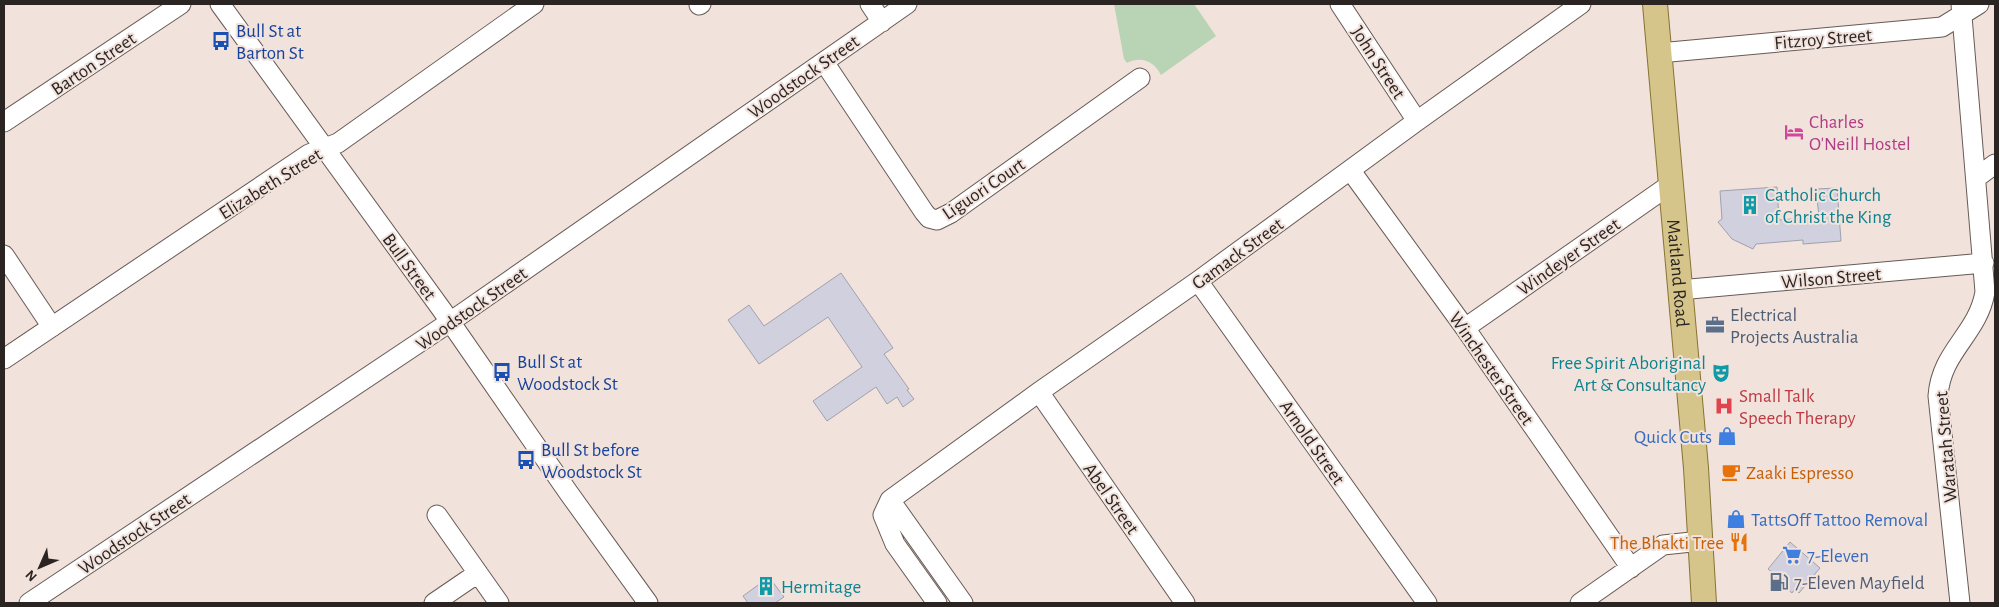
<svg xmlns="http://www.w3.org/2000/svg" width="1999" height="607" font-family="'Alegreya Sans',sans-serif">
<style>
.green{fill:#b9d4b5}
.building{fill:#d0d0de;stroke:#a0a0ae}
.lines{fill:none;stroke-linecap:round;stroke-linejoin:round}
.minor-casing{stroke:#675a55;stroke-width:21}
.major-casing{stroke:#887333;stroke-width:26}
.minor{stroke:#fff;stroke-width:19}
.major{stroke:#d6c58a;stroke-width:24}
.labels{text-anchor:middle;stroke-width:4;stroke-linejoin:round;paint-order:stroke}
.transit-label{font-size:19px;fill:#164399;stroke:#f2e2dc;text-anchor:start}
.street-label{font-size:19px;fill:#2a2422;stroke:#f2e2dc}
.hotel-label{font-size:19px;fill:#b23c85;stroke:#f2e2dc;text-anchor:start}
.culture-label{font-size:19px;fill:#0d838f;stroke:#f2e2dc;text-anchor:start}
.service-label{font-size:19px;fill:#4e5e75;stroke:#f2e2dc;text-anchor:start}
.health-label{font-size:19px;fill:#be3a42;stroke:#f2e2dc;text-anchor:start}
.shop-label{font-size:19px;fill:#366cbe;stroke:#f2e2dc;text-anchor:start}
.food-label{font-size:19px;fill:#c56008;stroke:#f2e2dc;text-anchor:start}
</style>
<rect width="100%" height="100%" fill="#f2e2dc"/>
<!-- green -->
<path class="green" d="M1114,4H1194L1216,36L1161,75C1154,61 1141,56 1127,63L1124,59Z"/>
<!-- building -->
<path class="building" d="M1777,187L1779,220L1819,217L1816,189L1837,188L1841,241L1803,244V240L1756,244L1753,249L1732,239L1718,222L1722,219L1720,191Z
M841,273L893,348L884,354L909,389L907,390L914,399L903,407L897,397L887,404L876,387L827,421L813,401L862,367L828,317L759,364L728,320L749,305L764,326Z
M1790,542L1820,568L1799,593L1795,589L1792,593L1771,575L1773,573L1768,569Z
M769,577L784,597L775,603H748L743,596Z"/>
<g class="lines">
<!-- minor casing -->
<g class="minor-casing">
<path id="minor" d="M220,4L442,310L568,492L648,603
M870,4L882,22
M1340,4L1417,121
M699,5L701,4
M1659,53L1942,27L1979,4
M824,62L924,212L929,218L937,220L951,213L1140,78
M4,122L181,4
M1351,171L1465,328L1631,568
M1976,178L1995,164
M4,255L52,327
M1198,281L1427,603
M1679,290L1984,263
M1465,328L1671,184
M4,359L309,154L338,143L534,4
M1039,392L1185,603
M890,500L963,603
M437,515L499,603
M29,603L450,322L907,4
M434,603L478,573
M937,603L895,544L883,515L890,500L1039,392L1198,281L1417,121L1581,4
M1580,603L1663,545L1701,541
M1960,603L1938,396C1941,351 1978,334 1985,292L1961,4"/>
</g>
<!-- major casing -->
<g class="major-casing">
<g id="major">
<path id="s1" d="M1655,4L1696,468L1704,603"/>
</g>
</g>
<!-- minor -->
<use href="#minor" class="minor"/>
<!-- major -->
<use href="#major" class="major"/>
</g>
<!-- icons -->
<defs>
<g id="bus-bare" transform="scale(1.5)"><path d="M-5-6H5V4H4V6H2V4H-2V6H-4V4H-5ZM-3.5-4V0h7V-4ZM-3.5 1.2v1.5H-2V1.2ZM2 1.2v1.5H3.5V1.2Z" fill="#1a4fb4" stroke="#f2e2dc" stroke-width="2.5" paint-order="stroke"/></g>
<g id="hotel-bare" transform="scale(1.5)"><path d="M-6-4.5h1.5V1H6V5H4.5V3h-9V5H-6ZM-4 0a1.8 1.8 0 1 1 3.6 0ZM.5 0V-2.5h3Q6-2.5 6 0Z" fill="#d1479c" stroke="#f2e2dc" stroke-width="2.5" paint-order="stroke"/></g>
<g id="building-bare" transform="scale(1.5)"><path d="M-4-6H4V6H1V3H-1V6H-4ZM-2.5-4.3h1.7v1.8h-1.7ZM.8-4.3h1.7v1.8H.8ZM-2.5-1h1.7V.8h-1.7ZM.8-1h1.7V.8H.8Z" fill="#0f9aa8" stroke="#f2e2dc" stroke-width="2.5" paint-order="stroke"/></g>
<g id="office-bare" transform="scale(1.5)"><path d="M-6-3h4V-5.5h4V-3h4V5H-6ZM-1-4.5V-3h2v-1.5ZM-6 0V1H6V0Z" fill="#5c6f8a" stroke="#f2e2dc" stroke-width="2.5" paint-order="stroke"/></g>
<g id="theatre-bare" transform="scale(1.5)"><path d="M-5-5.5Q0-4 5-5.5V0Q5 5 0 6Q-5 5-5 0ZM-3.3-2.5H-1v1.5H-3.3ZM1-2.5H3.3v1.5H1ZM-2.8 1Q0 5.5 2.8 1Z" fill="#0f9aa8" stroke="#f2e2dc" stroke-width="2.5" paint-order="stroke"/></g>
<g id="hospital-bare" transform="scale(1.5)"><path d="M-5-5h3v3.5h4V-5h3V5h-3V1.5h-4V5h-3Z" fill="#e0444e" stroke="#f2e2dc" stroke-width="2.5" paint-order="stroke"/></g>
<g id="shop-bare" transform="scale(1.5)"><path d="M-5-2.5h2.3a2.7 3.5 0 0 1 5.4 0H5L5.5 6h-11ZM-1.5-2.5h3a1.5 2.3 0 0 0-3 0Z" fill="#3f7fe0" stroke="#f2e2dc" stroke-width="2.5" paint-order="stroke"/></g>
<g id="cafe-bare" transform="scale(1.5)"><path d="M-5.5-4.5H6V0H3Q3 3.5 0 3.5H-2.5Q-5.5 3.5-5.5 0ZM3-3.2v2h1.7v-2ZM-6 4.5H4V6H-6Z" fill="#e8710a" stroke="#f2e2dc" stroke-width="2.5" paint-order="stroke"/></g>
<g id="restaurant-bare" transform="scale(1.5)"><path d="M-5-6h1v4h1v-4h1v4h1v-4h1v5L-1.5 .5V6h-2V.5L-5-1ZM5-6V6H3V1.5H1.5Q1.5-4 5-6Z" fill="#e8710a" stroke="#f2e2dc" stroke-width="2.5" paint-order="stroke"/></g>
<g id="supermarket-bare" transform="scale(1.5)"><path d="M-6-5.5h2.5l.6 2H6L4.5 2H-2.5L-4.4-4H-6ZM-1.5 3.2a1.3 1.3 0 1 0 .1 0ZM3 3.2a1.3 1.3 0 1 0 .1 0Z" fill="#3f7fe0" stroke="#f2e2dc" stroke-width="2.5" paint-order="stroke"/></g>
<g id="fuel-bare" transform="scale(1.5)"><path d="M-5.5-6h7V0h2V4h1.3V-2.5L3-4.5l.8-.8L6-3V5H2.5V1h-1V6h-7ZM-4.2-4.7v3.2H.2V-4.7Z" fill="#5c6f8a" stroke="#f2e2dc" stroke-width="2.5" paint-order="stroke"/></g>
</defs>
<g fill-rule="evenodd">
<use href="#bus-bare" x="221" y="41"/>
<use href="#hotel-bare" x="1794" y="132"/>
<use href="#building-bare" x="1750" y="205"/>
<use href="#office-bare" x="1715" y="325"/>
<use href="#bus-bare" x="502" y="372"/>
<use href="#theatre-bare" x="1721" y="373"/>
<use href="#hospital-bare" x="1724" y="406"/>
<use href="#shop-bare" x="1727" y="436"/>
<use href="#bus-bare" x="526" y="460"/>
<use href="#cafe-bare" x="1731" y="472"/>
<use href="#shop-bare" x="1736" y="519"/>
<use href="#restaurant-bare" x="1739" y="542"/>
<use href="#supermarket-bare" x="1792" y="555"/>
<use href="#fuel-bare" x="1779" y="582"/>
<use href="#building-bare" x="766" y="586"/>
</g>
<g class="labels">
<!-- transit labels -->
<g class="transit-label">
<text x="236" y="37">Bull St at<tspan x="236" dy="22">Barton St</tspan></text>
<text x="517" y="368">Bull St at<tspan x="517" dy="22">Woodstock St</tspan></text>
<text x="541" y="456">Bull St before<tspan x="541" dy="22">Woodstock St</tspan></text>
</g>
<!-- street labels -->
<g class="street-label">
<text transform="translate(1823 38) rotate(-5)" y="7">Fitzroy Street</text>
<text transform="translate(1379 62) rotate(57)" y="7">John Street</text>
<text transform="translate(93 63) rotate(-34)" y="7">Barton Street</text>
<text transform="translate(803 76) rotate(-35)" y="7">Woodstock Street</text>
<text transform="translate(270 183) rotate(-32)" y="7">Elizabeth Street</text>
<text transform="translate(983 188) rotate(-34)" y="7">Liguori Court</text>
<text transform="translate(1237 253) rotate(-36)" y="7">Gamack Street</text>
<text transform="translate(1568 256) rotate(-35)" y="7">Windeyer Street</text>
<text transform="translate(410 266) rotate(54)" y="7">Bull Street</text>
<text dy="7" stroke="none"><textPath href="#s1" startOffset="270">Maitland Road</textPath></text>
<text transform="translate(1831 277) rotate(-5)" y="7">Wilson Street</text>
<text transform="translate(471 308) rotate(-35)" y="7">Woodstock Street</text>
<text transform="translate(1492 368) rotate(55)" y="7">Winchester Street</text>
<text transform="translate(1313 442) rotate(55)" y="7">Arnold Street</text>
<text transform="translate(1945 447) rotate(-95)" y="7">Waratah Street</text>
<text transform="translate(1112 498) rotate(55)" y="7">Abel Street</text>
<text transform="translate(134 533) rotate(-34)" y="7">Woodstock Street</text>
</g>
<!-- hotel labels -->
<g class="hotel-label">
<text x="1809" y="128">Charles<tspan x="1809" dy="22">O'Neill Hostel</tspan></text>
</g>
<!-- culture labels -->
<g class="culture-label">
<text x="1765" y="201">Catholic Church<tspan x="1765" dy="22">of Christ the King</tspan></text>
<text x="1706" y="369" text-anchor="end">Free Spirit Aboriginal<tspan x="1706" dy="22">Art &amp; Consultancy</tspan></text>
<text x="781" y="593">Hermitage</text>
</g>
<!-- service labels -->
<g class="service-label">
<text x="1730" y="321">Electrical<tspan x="1730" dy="22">Projects Australia</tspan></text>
<text x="1794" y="589">7-Eleven Mayfield</text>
</g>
<!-- health labels -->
<g class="health-label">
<text x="1739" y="402">Small Talk<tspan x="1739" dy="22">Speech Therapy</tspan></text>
</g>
<!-- shop labels -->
<g class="shop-label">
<text x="1712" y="443" text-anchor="end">Quick Cuts</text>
<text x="1751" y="526">TattsOff Tattoo Removal</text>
<text x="1807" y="562">7-Eleven</text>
</g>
<!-- food labels -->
<g class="food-label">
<text x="1746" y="479">Zaaki Espresso</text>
<text x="1724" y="549" text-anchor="end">The Bhakti Tree</text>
</g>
</g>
<!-- border -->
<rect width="1999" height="607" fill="none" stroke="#2a2422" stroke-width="10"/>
<!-- north arrow -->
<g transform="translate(40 567) rotate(225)" stroke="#f2e2dc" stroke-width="4" paint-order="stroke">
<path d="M0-4L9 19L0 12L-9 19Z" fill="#2a2422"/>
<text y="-8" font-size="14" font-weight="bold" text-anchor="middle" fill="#2a2422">N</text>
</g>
</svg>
